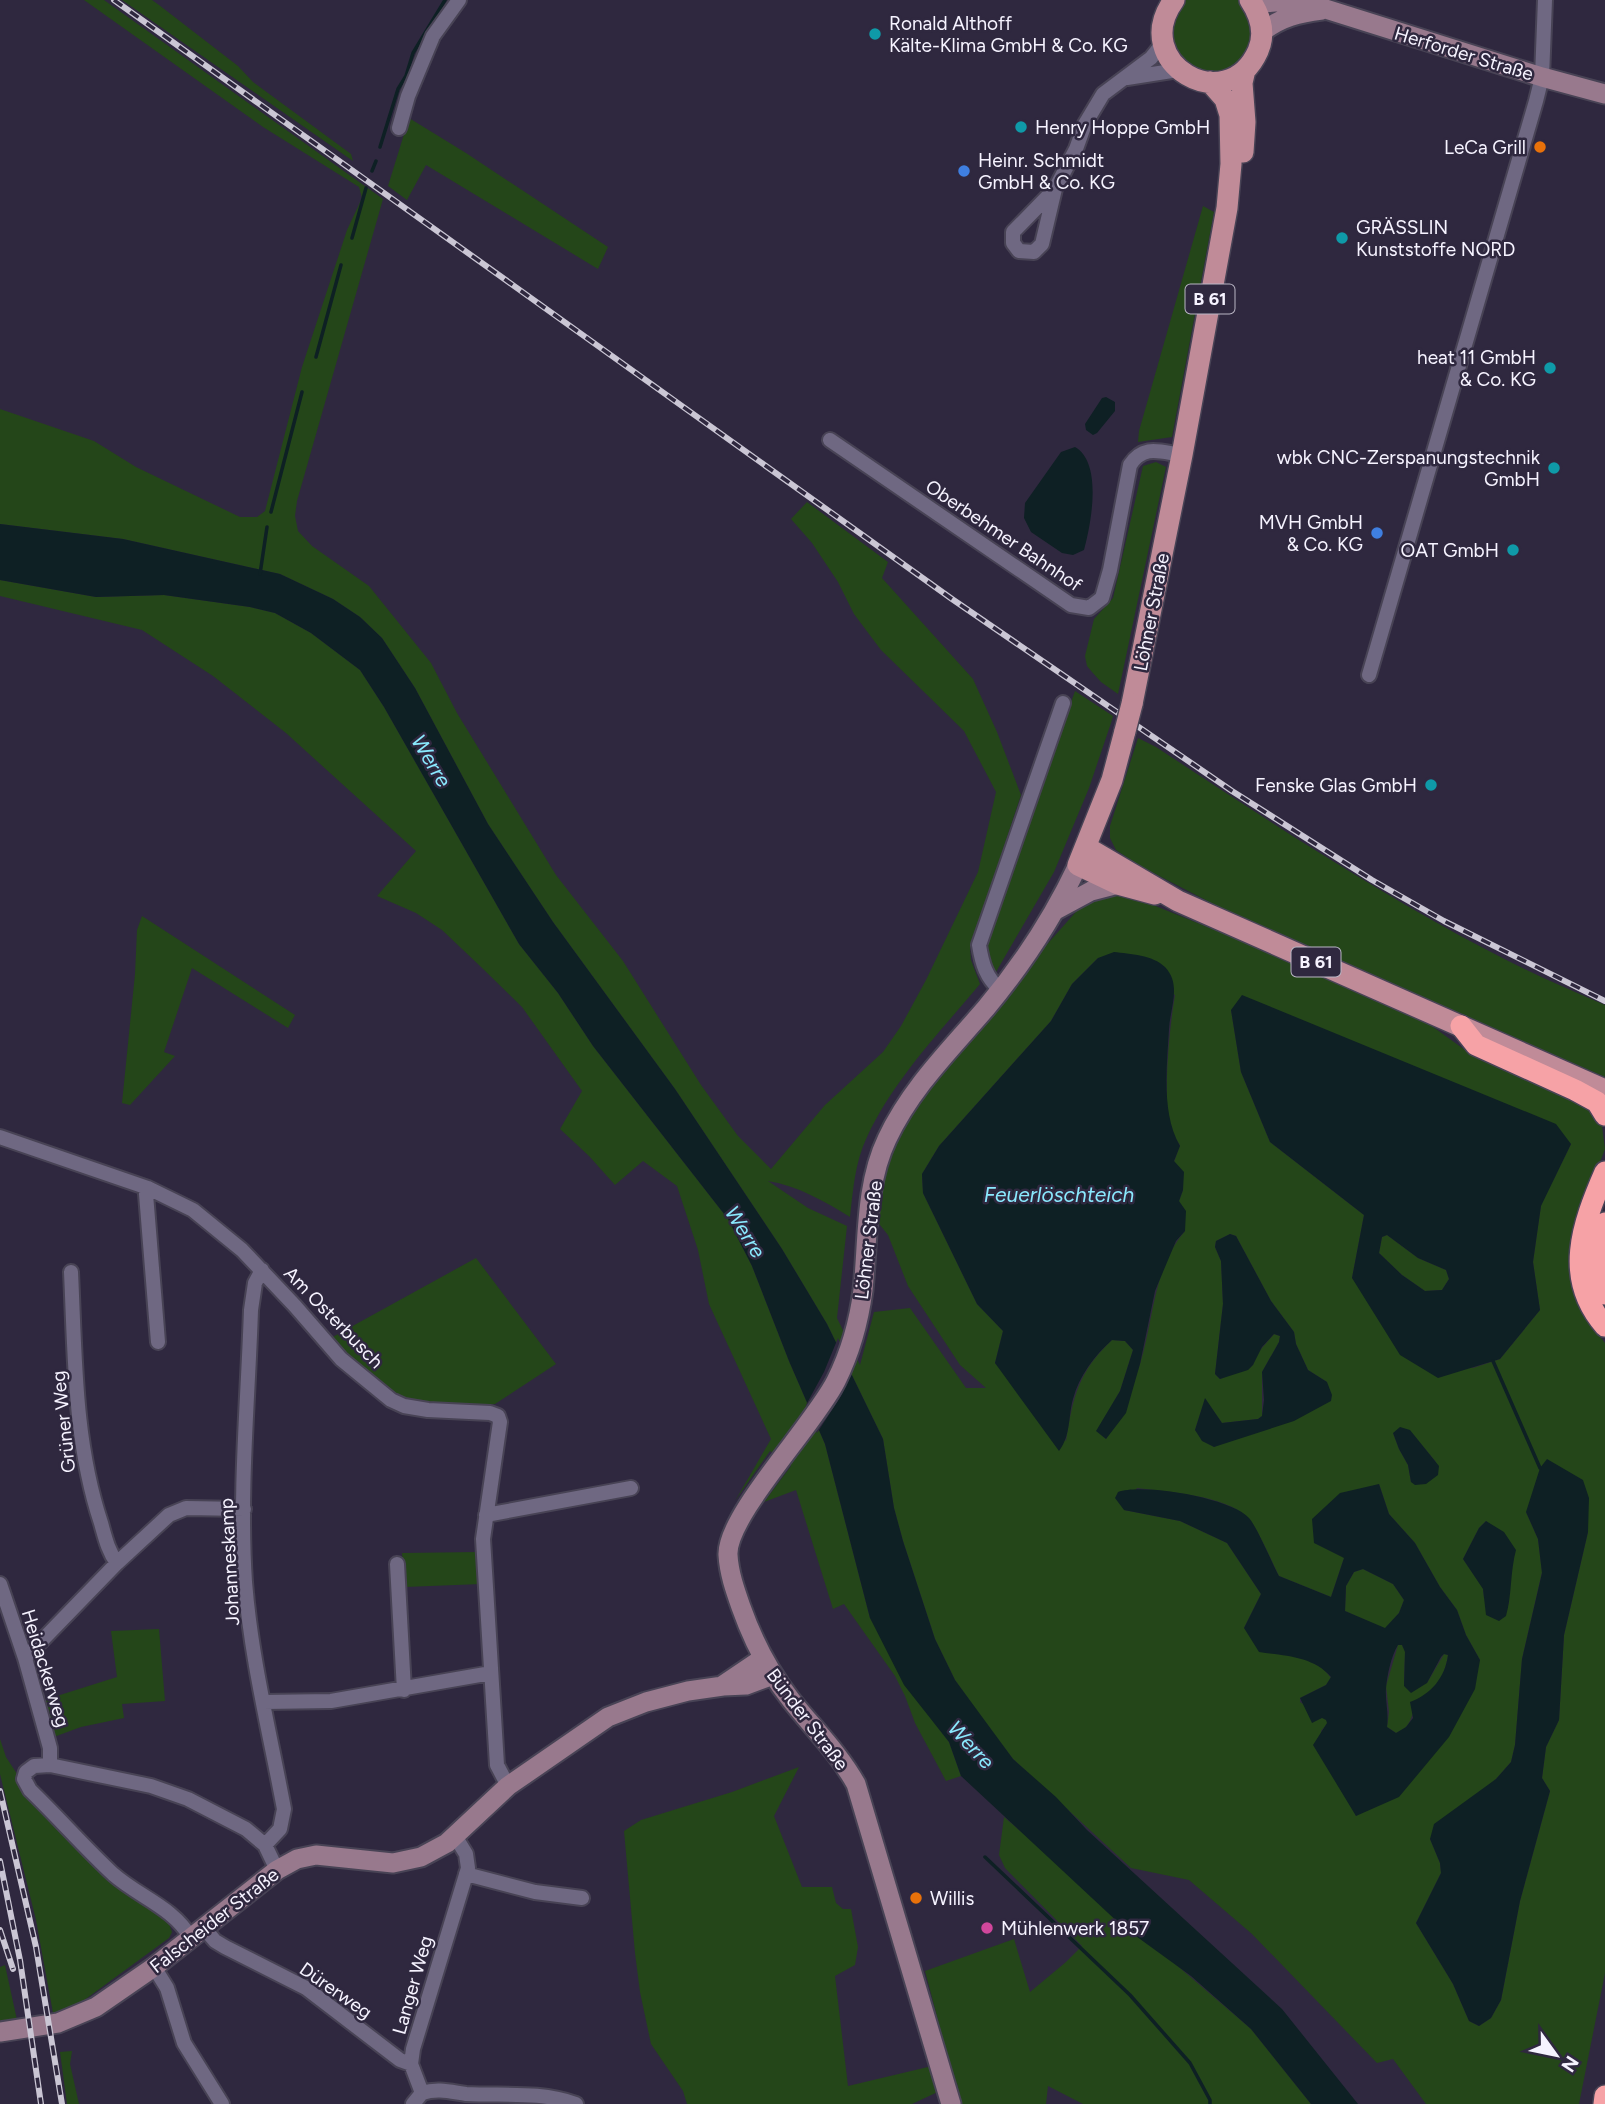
<svg xmlns="http://www.w3.org/2000/svg" width="1605" height="2104" font-family="Figtree,sans-serif">
<style>
.green{fill:#244619;fill-rule:evenodd}
.water{fill:#0e2024;fill-rule:evenodd}
.pier{fill:#2f283f}
.lines{fill:none;stroke-linecap:round;stroke-linejoin:round}
.stream{stroke:#0e2024;stroke-width:3.5}
.street-casing{stroke:#484355;stroke-width:18}
.secondary-casing{stroke:#484355;stroke-width:23}
.primary-casing{stroke:#484355;stroke-width:24}
.highway-casing{stroke:#484355;stroke-width:24}
.street{stroke:#6f6882;stroke-width:14}
.secondary{stroke:#98798d;stroke-width:19}
.primary{stroke:#c08b98;stroke-width:21}
.highway{stroke:#f6a2a6;stroke-width:21}
.rail-casing{stroke:#cac6d4;stroke-width:6}
.rail{stroke:#2f283f;stroke-width:3.5;stroke-dasharray:10;stroke-linecap:butt}
.primary-bridge-casing{stroke:#484355;stroke-width:24;stroke-linecap:butt}
.primary-bridge{stroke:#c08b98;stroke-width:21}
.culture-dot{fill:#0f9aa8;stroke:#2f283f;stroke-width:2.5}
.food-dot{fill:#e8710a;stroke:#2f283f;stroke-width:2.5}
.shop-dot{fill:#3f7fe0;stroke:#2f283f;stroke-width:2.5}
.hotel-dot{fill:#d1479c;stroke:#2f283f;stroke-width:2.5}
.labels{text-anchor:middle;stroke-width:5;stroke-linejoin:round;paint-order:stroke}
.shield{fill:#2f283f;stroke:#bab6c5;stroke-width:2}
.shield-label{font-size:18px;font-weight:bold;fill:#f6f3ff}
.poi-label{font-size:19px;fill:#f6f3ff;stroke:#2f283f;text-anchor:start}
.street-label{font-size:19px;fill:#f6f3ff;stroke:#2f283f}
.water-label{font-size:21px;font-style:italic;fill:#8ae9fe;stroke:#2f283f}
</style>
<rect width="100%" height="100%" fill="#2f283f"/>
<!-- green -->
<path class="green" d="M84,0H104L383,199L297,501L295,516L298,531L312,546L369,586L431,663L457,713L556,875L623,961L701,1085L738,1136L771,1169L825,1105L883,1052L901,1026L926,980L978,872L996,792L964,731L881,650L854,614L838,582L812,543L791,519L807,502L888,562L882,578L973,679L997,732L1021,795L970,949L971,960L980,984C940,1032 894,1079 867,1137C855,1162 853,1190 850,1217C824,1201 798,1186 768,1181L808,1208L847,1226L837,1318L860,1365L874,1312L910,1308L966,1388H986L960,1365L908,1286L888,1235L876,1220L884,1171L901,1128L921,1096L1026,968L1082,905L1117,894L1153,905L1225,934L1429,1024L1465,1050L1583,1102L1601,1119L1605,1149L1572,1234L1570,1275L1582,1314L1605,1343V1973L1579,2104H1426L1393,2059L1377,2063L1252,1934L1189,1880L1131,1868L1013,1759L982,1718L955,1680L935,1639L903,1541L894,1508L883,1439L827,1324L782,1249L675,1089L553,922L488,824L415,688L382,638L360,617L333,599L280,574L123,539L0,524V409L94,441L136,467L240,517H257L265,511L302,367L347,230L362,198L359,187L263,127ZM1098,958L1175,995C1170,1023 1161,1106 1172,1131C1174,1136 1177,1141 1180,1145L1174,1162L1183,1190L1179,1201L1185,1231C1153,1268 1154,1319 1140,1364C1132,1389 1117,1414 1106,1439L1097,1431L1120,1391L1133,1350L1125,1341L1112,1340C1078,1372 1073,1397 1066,1441L995,1363L1003,1331L977,1304L923,1193L922,1174L939,1146L1051,1021L1072,984ZM1231,1010L1571,1144L1541,1205L1533,1262L1540,1310L1500,1359L1473,1368L1352,1278L1364,1215L1270,1142L1241,1072ZM1230,1234L1236,1236L1271,1301L1294,1332L1296,1344L1308,1370L1327,1382L1214,1447L1195,1430L1205,1399L1222,1423L1258,1419L1262,1416V1372L1279,1342L1280,1336L1274,1334L1256,1355L1253,1365L1220,1379L1215,1374L1223,1304L1221,1261L1215,1247L1216,1241ZM1393,1433L1415,1437L1436,1462L1411,1482L1408,1465L1399,1449ZM1379,1484L1389,1514L1415,1543L1440,1587L1457,1610L1466,1635L1480,1660L1356,1816L1321,1731L1328,1723L1326,1719L1300,1702V1698L1326,1685L1331,1678L1323,1668L1244,1628L1261,1594L1227,1543L1180,1521L1124,1510L1137,1488C1168,1492 1226,1495 1248,1518C1256,1525 1273,1564 1279,1576L1331,1597L1344,1558ZM1526,1512L1588,1532L1564,1635L1559,1720L1546,1747L1542,1778L1550,1791L1520,1901L1501,2000L1491,2018L1479,2026L1469,2021L1453,1984L1416,1923L1441,1873L1440,1863L1430,1839L1496,1779L1511,1762L1515,1745L1522,1659L1542,1572L1538,1539ZM1486,1521L1515,1550L1509,1588V1604L1484,1598L1483,1588L1463,1559L1479,1528Z
M122,0H152L159,5L238,66L253,82L351,154L353,161Z
M1186,0H1240L1253,18V47L1234,69L1206,74C1198,70 1188,66 1182,60C1164,44 1173,14 1186,0Z
M409,118L466,153L608,247L598,269L426,165L407,200L388,186Z
M1203,206L1214,212L1172,437L1138,442L1139,431Z
M1156,462L1166,467L1118,694L1101,682L1092,672L1087,666L1085,656L1094,619L1113,598L1143,466Z
M0,580L96,597L164,595L250,607L275,613L311,633L360,670L384,707L519,944L558,993L593,1046L728,1219L752,1266L789,1361L825,1444L870,1618L933,1721L949,1742L961,1776L946,1781L915,1723L905,1696L895,1676L844,1604L833,1609L796,1490L764,1502L791,1466L770,1451L735,1501L771,1439L709,1304L698,1250L677,1186L643,1161L615,1185L589,1156L560,1129L582,1091L522,1007L480,966L442,930L416,913L377,896L416,851L286,733L213,676L142,630L0,596Z
M1075,691L1113,716L1111,723L1089,788L1054,872L996,972L985,956L988,935Z
M1138,738L1156,747C1264,818 1374,891 1489,951C1526,971 1566,988 1605,1005V1077L1246,921L1140,866L1116,850L1110,838V826Z
M142,916L295,1015L288,1028L192,968L164,1052L175,1056L130,1105L122,1103L135,974L137,930Z
M1387,1235L1418,1258L1446,1270L1449,1279L1442,1290L1425,1291L1402,1275L1379,1253L1382,1237Z
M476,1258L556,1364L495,1404L459,1408L427,1407L387,1393L329,1339Z
M479,1552L481,1584L405,1587L402,1553Z
M1363,1569L1393,1584L1404,1600L1399,1613L1385,1629L1345,1611L1346,1586L1354,1572Z
M159,1629L165,1701L122,1704L124,1718L81,1727L51,1738L41,1701L117,1677L111,1631Z
M1398,1645H1402L1405,1651L1404,1686L1427,1683L1444,1654L1448,1655C1446,1669 1441,1681 1431,1691C1426,1695 1421,1697 1418,1702C1410,1715 1413,1727 1396,1733L1387,1727L1389,1712L1386,1686Z
M0,1739L6,1757L19,1777L168,1921L172,1932L169,1938L83,2001L53,2013L36,1920L0,1774Z
M799,1767L774,1816L802,1887H832L836,1903L843,1909H851L858,1947L855,1965L835,1976L848,2086L949,2062L925,1971L1014,1939L1030,1992L1066,1962L1082,1946L1005,1868L999,1855L1004,1817L1251,2029L1311,2104H1083L1048,2086L1046,2104H962L957,2083L912,2104H687L683,2091L651,2044L640,1992L635,1953L624,1831L641,1820L732,1792Z
M5,1965L17,2020L0,2024V1967Z
M72,2051L70,2064L79,2104H67L60,2052Z"/>
<!-- water -->
<path class="water" d="M1106,397L1115,402V411L1097,433L1093,435L1086,430L1085,424L1102,398Z
M1075,447C1103,463 1091,524 1084,550L1073,555L1062,553L1031,532L1024,518L1025,503L1061,452Z
M0,524L123,539L280,574L333,599L360,617L382,638L415,688L488,824L553,922L675,1089L782,1249L827,1324L883,1439L894,1508L903,1541L935,1639L955,1680L1013,1759L1056,1797L1087,1830L1282,2009L1358,2104H1311L1251,2029L1191,1976L1122,1926L961,1776L949,1742L904,1685L870,1618L825,1444L789,1361L752,1266L728,1219L593,1046L558,993L519,944L384,707L360,670L311,633L275,613L250,607L164,595L96,597L0,580Z
M1114,952C1130,954 1153,955 1165,967C1182,985 1170,1008 1169,1029C1167,1066 1161,1113 1180,1146L1174,1161L1184,1172L1183,1190L1179,1201L1186,1211L1185,1231L1176,1241L1155,1291L1140,1364L1126,1413L1106,1439L1096,1431L1120,1391L1133,1350L1125,1341L1112,1340C1095,1355 1079,1376 1073,1399C1068,1417 1071,1435 1059,1451L995,1363L1003,1331L977,1304L923,1193L922,1174L939,1146L1051,1021L1072,984L1098,958Z
M1242,995L1556,1124L1571,1144L1541,1206L1533,1262L1540,1310L1500,1359L1438,1378L1400,1355L1352,1278L1364,1215L1270,1142L1241,1072L1231,1010ZM1387,1235L1418,1258L1446,1270L1449,1279L1442,1290L1425,1291L1402,1275L1379,1253L1382,1237Z
M1230,1234L1236,1236L1271,1301L1294,1332L1296,1344L1308,1370L1327,1382L1332,1395L1331,1401L1294,1421L1214,1447L1202,1441L1195,1430L1205,1398L1222,1423L1258,1419L1262,1416L1264,1400L1262,1372L1279,1342L1280,1336L1274,1334L1262,1347L1253,1365L1248,1370L1220,1379L1215,1374L1223,1304L1221,1261L1215,1247L1216,1241Z
M1400,1427L1410,1430L1439,1466L1438,1475L1426,1484L1415,1485L1411,1482L1408,1465L1399,1449L1393,1433Z
M1547,1459L1583,1480L1589,1498L1588,1532L1564,1635L1559,1720L1546,1747L1542,1778L1550,1791L1520,1901L1501,2000L1491,2018L1479,2026L1469,2021L1453,1984L1416,1923L1441,1873L1440,1863L1430,1839L1434,1824L1496,1779L1511,1762L1515,1745L1522,1659L1542,1573L1538,1539L1526,1512L1540,1468Z
M1379,1484L1389,1514L1415,1543L1440,1587L1457,1610L1466,1635L1480,1660L1475,1689L1449,1737L1399,1797L1356,1816L1313,1745L1327,1723L1326,1720L1322,1718L1312,1723L1300,1698L1326,1685L1331,1677C1313,1656 1285,1656 1259,1652L1244,1628L1261,1594L1227,1543L1180,1521L1124,1510L1115,1498L1118,1492C1143,1483 1231,1498 1249,1518C1257,1527 1272,1563 1279,1576L1331,1597L1344,1558L1314,1543L1312,1519L1340,1493ZM1363,1569L1393,1584L1404,1600L1399,1613L1385,1628L1345,1611L1346,1586L1354,1572ZM1398,1645H1402L1405,1652L1404,1686L1411,1693L1427,1683L1441,1657L1444,1654L1448,1655C1445,1678 1431,1694 1410,1702L1413,1718L1406,1727L1396,1733L1387,1727C1389,1713 1385,1701 1386,1688C1387,1676 1391,1656 1398,1645Z
M1486,1521L1504,1532L1516,1550C1510,1572 1512,1595 1506,1616L1499,1621L1486,1615L1483,1589L1463,1559L1479,1528Z"/>
<!-- pier -->
<path class="pier" d="M838,1338L853,1369L841,1396L817,1433L806,1405L824,1372Z"/>
<g class="lines">
<!-- stream -->
<path class="stream" d="M380,147L398,89L406,76L413,53L445,0
M372,171L376,161
M352,238L366,188
M316,357L341,265
M271,512L302,392
M260,574L267,527
M1493,1361L1540,1468
M985,1857L1130,1995L1190,2063L1210,2100V2104"/>
<!-- street casing -->
<g class="street-casing">
<path id="street" d="M1127,78L1178,70
M399,128L408,96L433,36L459,0
M1055,189L1013,232V243L1019,251L1034,252L1042,244L1055,189L1076,149L1085,124L1103,94L1151,58L1163,43
M830,440L1071,605L1089,608L1102,598L1110,570L1130,465C1144,444 1160,452 1182,455
M1369,675L1536,101L1542,77L1545,0
M1000,990C986,977 982,964 979,945L1063,703
M0,1137L148,1188L193,1210L242,1250L295,1306L341,1359L391,1400L404,1406L428,1410L490,1413L498,1416L500,1422L483,1539L497,1765L508,1786
M148,1188L146,1194L158,1342
M262,1270L255,1283L251,1310C248,1400 239,1492 245,1582C251,1658 270,1734 284,1809L280,1829L265,1845
M71,1272C75,1356 74,1442 101,1523C105,1537 108,1551 117,1563
M486,1515L631,1488
M397,1564L404,1690
M0,1584L25,1658L50,1748V1765
M25,1658L117,1563L169,1515L186,1508L244,1509
M264,1702L331,1701L491,1673
M466,1874L535,1892L582,1898
M204,1928L215,1941L225,1947L306,1988L400,2060L411,2064
M191,1938C173,1907 139,1897 113,1874C84,1847 58,1817 30,1790L24,1779L26,1772L34,1766L50,1765L151,1786L188,1799L246,1829L265,1845L277,1870
M154,1967L167,1988L184,2043L222,2104
M422,2093L411,2064L413,2049L468,1868L466,1854L455,1836
M422,2093C438,2088 451,2092 466,2094C504,2096 540,2091 576,2104
M413,2104L422,2093"/>
</g>
<!-- secondary casing -->
<g class="secondary-casing">
<path id="secondary" d="M1251,1L1263,3L1297,0L1542,77L1605,94
M1262,32C1281,17 1299,13 1322,10
M1054,911L1091,891L1118,884
M723,1685L763,1658
M0,2032L58,2023L96,2007L154,1967L277,1870L297,1859L316,1855L393,1863L421,1857L447,1843L508,1786L608,1717L646,1702L688,1691L723,1686L746,1685L773,1675
M951,2104L856,1784C838,1752 813,1728 791,1700C769,1672 753,1641 741,1607C735,1590 729,1573 728,1555C726,1516 814,1425 836,1381C850,1353 859,1321 863,1290C868,1240 865,1185 887,1139C911,1088 950,1050 986,1008C1022,965 1054,916 1078,865"/>
</g>
<!-- primary casing -->
<g class="primary-casing">
<path id="primary" d="M1174,0C1128,63 1227,120 1258,51C1266,33 1260,15 1250,0
M1243,152L1245,122L1242,83L1245,70
M1132,704L1182,455L1227,208L1231,164L1230,115L1225,99L1210,82
M1125,731L1112,780L1078,865L1118,884L1155,894
M1086,847L1178,901L1605,1090"/>
</g>
<!-- highway casing -->
<g class="highway-casing">
<path id="highway" d="M1461,1026L1476,1045L1575,1090L1597,1102L1605,1115
M1605,1172C1582,1225 1563,1278 1605,1326
M1605,1223C1596,1247 1596,1270 1605,1294
M1604,2104L1605,2096"/>
</g>
<!-- street -->
<use href="#street" class="street"/>
<!-- secondary -->
<use href="#secondary" class="secondary"/>
<!-- primary -->
<use href="#primary" class="primary"/>
<!-- highway -->
<use href="#highway" class="highway"/>
<!-- rail casing -->
<g class="rail-casing">
<path id="rail" d="M114,0L952,599L1232,791L1372,880L1444,921L1605,1001
M0,1791L36,1947L62,2104
M0,1861L20,1960L41,2104
M0,1930L13,1969"/>
</g>
<!-- rail -->
<use href="#rail" class="rail"/>
<!-- primary-bridge casing -->
<g class="primary-bridge-casing">
<path id="primary-bridge" d="M1125,731L1132,704"/>
</g>
<!-- primary-bridge -->
<use href="#primary-bridge" class="primary-bridge"/>
</g>
<!-- markers -->
<g class="culture-dot">
<circle cx="875" cy="34" r="7"/>
<circle cx="1021" cy="127" r="7"/>
<circle cx="1342" cy="238" r="7"/>
<circle cx="1550" cy="368" r="7"/>
<circle cx="1554" cy="468" r="7"/>
<circle cx="1513" cy="550" r="7"/>
<circle cx="1431" cy="785" r="7"/>
</g>
<g class="food-dot">
<circle cx="1540" cy="147" r="7"/>
<circle cx="916" cy="1898" r="7"/>
</g>
<g class="shop-dot">
<circle cx="964" cy="171" r="7"/>
<circle cx="1377" cy="533" r="7"/>
</g>
<circle class="hotel-dot" cx="987" cy="1928" r="7"/>
<g class="labels">
<!-- shield labels -->
<g class="shield">
<rect x="1185.5" y="284.5" width="49" height="29" rx="5"/>
<rect x="1291.5" y="947.5" width="49" height="29" rx="5"/>
</g>
<g class="shield-label">
<text x="1210" y="305">B 61</text>
<text x="1316" y="968">B 61</text>
</g>
<!-- poi labels -->
<g class="poi-label">
<text x="889" y="30">Ronald Althoff<tspan x="889" dy="22">Kälte-Klima GmbH &amp; Co. KG</tspan></text>
<text x="1035" y="134">Henry Hoppe GmbH</text>
<text x="1526" y="154" text-anchor="end">LeCa Grill</text>
<text x="978" y="167">Heinr. Schmidt<tspan x="978" dy="22">GmbH &amp; Co. KG</tspan></text>
<text x="1356" y="234">GRÄSSLIN<tspan x="1356" dy="22">Kunststoffe NORD</tspan></text>
<text x="1536" y="364" text-anchor="end">heat 11 GmbH<tspan x="1536" dy="22">&amp; Co. KG</tspan></text>
<text x="1540" y="464" text-anchor="end">wbk CNC-Zerspanungstechnik<tspan x="1540" dy="22">GmbH</tspan></text>
<text x="1363" y="529" text-anchor="end">MVH GmbH<tspan x="1363" dy="22">&amp; Co. KG</tspan></text>
<text x="1499" y="557" text-anchor="end">OAT GmbH</text>
<text x="1417" y="792" text-anchor="end">Fenske Glas GmbH</text>
<text x="930" y="1905">Willis</text>
<text x="1001" y="1935">Mühlenwerk 1857</text>
</g>
<!-- street labels -->
<g class="street-label">
<text transform="translate(1464 53) rotate(17)" y="7">Herforder Straße</text>
<text transform="translate(1004 535) rotate(34)" y="7">Oberbehmer Bahnhof</text>
<text transform="translate(1151 612) rotate(-79)" y="7">Löhner Straße</text>
<text transform="translate(868 1240) rotate(-83)" y="7">Löhner Straße</text>
<text transform="translate(334 1317) rotate(46)" y="7">Am Osterbusch</text>
<text transform="translate(63 1422) rotate(-96)" y="7">Grüner Weg</text>
<text transform="translate(229 1562) rotate(-93)" y="7">Johanneskamp</text>
<text transform="translate(46 1668) rotate(73)" y="7">Heidackerweg</text>
<text transform="translate(808 1719) rotate(53)" y="7">Bünder Straße</text>
<text transform="translate(214 1920) rotate(-38)" y="7">Falscheider Straße</text>
<text transform="translate(412 1985) rotate(-74)" y="7">Langer Weg</text>
<text transform="translate(336 1990) rotate(35)" y="7">Dürerweg</text>
</g>
<!-- water labels -->
<g class="water-label">
<text transform="translate(431 761) rotate(59)" y="7">Werre</text>
<text x="1059" y="1202">Feuerlöschteich</text>
<text transform="translate(745 1232) rotate(58)" y="7">Werre</text>
<text transform="translate(971 1745) rotate(47)" y="7">Werre</text>
</g>
</g>
<!-- north arrow -->
<g transform="translate(1556 2055) rotate(123)" stroke="#2f283f" stroke-width="5" paint-order="stroke">
<path d="M0-5L12 26L0 18L-12 26Z" fill="#f6f3ff"/>
<text y="-10" font-size="19" font-weight="bold" text-anchor="middle" fill="#f6f3ff">N</text>
</g>
</svg>
